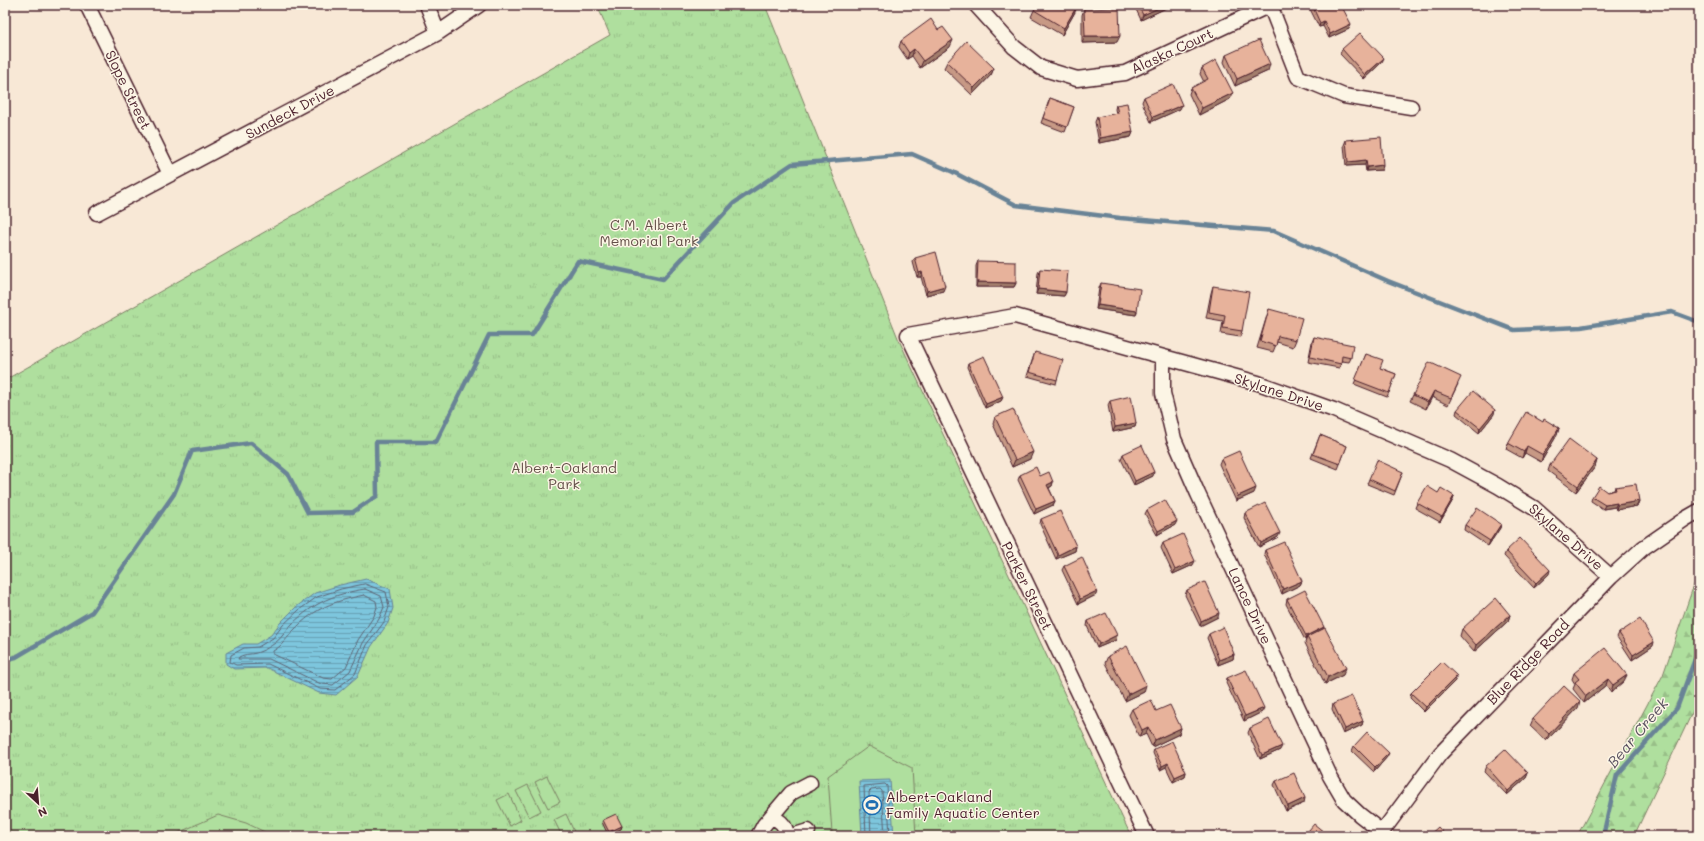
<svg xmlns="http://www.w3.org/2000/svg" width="1704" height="841" font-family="Mali,sans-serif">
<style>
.forest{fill:url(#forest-firs);stroke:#7c7f64}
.park{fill:url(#park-tufts);stroke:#7c7f64}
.pitch{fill:#afdf9e;stroke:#7c7f64}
.water{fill:url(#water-rules);stroke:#698396}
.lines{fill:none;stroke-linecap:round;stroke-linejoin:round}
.shore{stroke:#5e6272;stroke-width:1}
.stream{stroke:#698396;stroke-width:4.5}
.minor-casing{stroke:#4a1f2b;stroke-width:17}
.minor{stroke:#fcf5e5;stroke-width:14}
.wall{fill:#c79985;stroke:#4a1f2b}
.shaded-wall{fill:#a27d6c;stroke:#4a1f2b}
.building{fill:#e7b29b;stroke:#4a1f2b}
.labels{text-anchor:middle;stroke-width:3;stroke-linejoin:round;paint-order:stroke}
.street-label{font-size:14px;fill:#4a1f2b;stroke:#fcf5e5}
.park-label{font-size:14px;fill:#634f48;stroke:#fcf5e5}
.poi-label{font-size:14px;fill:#4a1f2b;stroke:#fcf5e5;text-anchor:start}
.water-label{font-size:15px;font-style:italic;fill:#595160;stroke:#fcf5e5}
</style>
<defs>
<pattern id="forest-firs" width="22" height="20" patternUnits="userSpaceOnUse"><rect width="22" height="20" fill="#afdf9e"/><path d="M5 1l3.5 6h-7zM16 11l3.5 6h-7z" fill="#98bf88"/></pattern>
<pattern id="park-tufts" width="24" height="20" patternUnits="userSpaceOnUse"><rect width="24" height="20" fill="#afdf9e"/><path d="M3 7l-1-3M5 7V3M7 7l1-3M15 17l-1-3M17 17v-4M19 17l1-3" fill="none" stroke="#98bf88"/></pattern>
<pattern id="water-rules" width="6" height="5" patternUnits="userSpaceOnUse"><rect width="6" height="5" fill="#7dc6dd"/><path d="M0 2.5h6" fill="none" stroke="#68a0b3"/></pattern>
</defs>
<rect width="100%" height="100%" fill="#f8e8d6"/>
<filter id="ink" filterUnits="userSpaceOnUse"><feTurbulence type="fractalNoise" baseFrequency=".025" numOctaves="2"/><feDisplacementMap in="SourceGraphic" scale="8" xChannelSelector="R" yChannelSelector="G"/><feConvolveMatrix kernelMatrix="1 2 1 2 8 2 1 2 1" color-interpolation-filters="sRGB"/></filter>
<g filter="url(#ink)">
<!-- forest -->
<path class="forest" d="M1699,570V698L1634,836H1577L1663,675Z"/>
<!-- park -->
<path class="park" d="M597,5H765L898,338L1131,836H5V380L610,35Z"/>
<!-- pitch -->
<path class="pitch" d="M869,746L912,768L916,836H818L832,833L828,776Z
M547,776L560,802L548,808L535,782Z
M528,785L541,811L529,817L516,791Z
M509,794L521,820L510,826L497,800Z
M566,814L576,836H562L554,820Z
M218,815L246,823L273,836H171Z"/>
<!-- water -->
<path class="water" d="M366,579L390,589L393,608L388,623L371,647L358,676L336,695L319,693L267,668L234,669L226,664V653L243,644H256L271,635L280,623L296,607L315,593L340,585Z
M890,780L894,836H862L859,781Z"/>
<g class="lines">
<!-- shore -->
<path class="shore" d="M365,584L386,592L389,607L384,622L367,645L355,674L335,690L320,689L268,664L236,665L230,662L231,655L244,648L258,647L273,638L283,625L299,610L317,597L341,589Z
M365,589L381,596L384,607L379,619L363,643L350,671L333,685L321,684L269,659H238L239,657C246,653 252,655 259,652C265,650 271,646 275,643C282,638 286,630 292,624C315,602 334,594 365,589Z
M364,595L376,601L377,607L374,616L358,640L346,667L332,679L323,678L273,654V651C282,646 286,639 293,631C316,607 332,602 364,595Z
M866,836L864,786L885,784L887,786L890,836
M871,836L869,792L871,790L880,789L882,791L885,836"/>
<!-- stream -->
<path class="stream" d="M5,660L16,657L92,612L174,494L192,451L251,443L288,474L308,513L353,512L377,496L376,442H436L489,335H532L578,261L663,279L734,203L792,164L912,154L953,172L1016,205L1120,218L1274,231L1388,281L1514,330L1581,327L1672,312L1699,322
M1603,836L1617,775L1677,708L1699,648"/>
<!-- minor casing -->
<g class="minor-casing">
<path id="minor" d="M87,5L170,174
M427,5L438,33
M976,5L1014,47L1041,68L1077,79L1125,73L1270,5
M1270,5L1298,77L1344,96L1411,107
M97,213L438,33L479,5
M1163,358V393L1174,439L1198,494L1330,776L1344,800L1360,815L1382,832
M771,817C780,820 786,825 787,836
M758,836L764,825L791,793L810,783
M792,836L808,831
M1147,836L908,335L1015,316L1258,383L1334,410L1450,460L1498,486L1534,508L1611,577
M1379,836L1440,754L1611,577L1643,548L1685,519L1699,511"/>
</g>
<!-- minor -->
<use href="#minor" class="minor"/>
</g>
<!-- wall -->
<path class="wall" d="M1134,5H1169L1168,7L1141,20Z
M1311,5H1341L1349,29L1329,38L1323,26L1319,27L1310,9Z
M1084,9L1117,42L1082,43V15Z
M1034,10L1075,12L1062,35L1031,17Z
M901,41L950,47L920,68L912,56L907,59L899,47Z
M1342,49L1382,62L1364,79L1340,54Z
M1226,55L1268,71L1235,86L1224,62Z
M947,62L994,68L991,75L972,95L944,68Z
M1202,68L1233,93L1230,99L1199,115L1189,94L1191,88L1204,82L1200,74Z
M1144,97L1180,109L1151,122L1142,102Z
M1050,98L1074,107L1065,132L1041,123Z
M1116,105L1133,132L1131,137L1099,143L1095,122L1097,117L1116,114L1115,109Z
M1346,140L1383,165L1382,170L1366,171L1365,165L1346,166L1344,145Z
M915,258L943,291L926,295L921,277H917L913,262Z
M978,261L1016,283L1014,287H976V266Z
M1040,269L1066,292L1064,296L1036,294L1038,273Z
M1101,283L1137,311L1136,315L1096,309L1099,288Z
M1213,286L1242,331L1240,337L1221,334L1223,321L1206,318L1211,293Z
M1269,309L1296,340L1293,347L1277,342L1273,352L1257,348Z
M1314,337L1351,358L1349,362L1342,361L1339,368L1308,362L1312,342Z
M1035,352L1057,380L1056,384L1027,376Z
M1366,354L1380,368L1396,374L1387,397L1354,384Z
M968,363L1003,397L1001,401L985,408L967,367Z
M1458,384L1448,405L1432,397L1426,409L1410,401L1413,395Z
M1110,401L1136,423L1135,427L1113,432L1108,405Z
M1457,410L1494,414L1479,433L1456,414Z
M995,417L1030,459L1012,467L993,424Z
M1543,422L1559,428L1557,435L1541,462L1525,453L1522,458L1506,449L1508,443Z
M1320,435L1347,446L1338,469L1311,458Z
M1123,454L1153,476L1134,485L1121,459Z
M1221,459L1254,493L1236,501L1219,464Z
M1597,460L1595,467L1576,492L1548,471L1550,465Z
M1403,472L1394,495L1367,484L1369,479Z
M1020,475L1040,476L1053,482L1052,486L1049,488L1055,501L1053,505L1034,514L1018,480Z
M1615,487L1639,501L1637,506L1616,510L1615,507L1603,509L1591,501L1592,497L1607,492L1614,490Z
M1438,493L1454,496L1453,500L1440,522L1415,508L1417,503Z
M1147,510L1175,525L1157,535L1145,514Z
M1245,513L1278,537L1259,547L1244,518Z
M1041,519L1076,546L1075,551L1056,559L1040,524Z
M1501,524L1500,528L1488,546L1464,530L1465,525Z
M1163,543L1193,565L1173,574L1161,548Z
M1265,550L1302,581L1300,585L1282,594L1264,554Z
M1506,551L1549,574L1534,588L1504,556Z
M1064,566L1096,595L1078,604L1062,570Z
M1187,590L1218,617L1200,626L1185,595Z
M1287,599L1324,627L1323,629L1343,675L1325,684L1305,643L1306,640H1305L1286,604Z
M1510,615L1508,621L1474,652L1460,636L1462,629Z
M1088,621L1116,640L1097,648L1087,626Z
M1619,633L1653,646L1632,660L1617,637Z
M1209,634L1234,654L1233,659L1218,665L1207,638Z
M1108,656L1144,692L1125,701L1105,663Z
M1574,673L1624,681L1611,692L1606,685L1584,703L1573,689L1575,684L1572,679Z
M1227,678L1262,712L1244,721L1226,683Z
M1455,681L1424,712L1410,698L1411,693Z
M1333,704L1363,721L1362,725L1343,734L1332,709Z
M1578,708L1546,741L1530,726L1533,719Z
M1132,709L1156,711L1181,728L1179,734L1152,747L1146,734L1139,737L1129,715Z
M1250,728L1280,750L1260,759L1248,733Z
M1354,746L1387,757L1374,772L1352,751Z
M1154,749L1186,772L1185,776L1173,782L1166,767L1160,770L1153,753Z
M1486,766L1528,773L1526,778L1507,795L1484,771Z
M1276,781L1304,803L1286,811L1274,785Z
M603,820L622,826L621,829L608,835L602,822Z"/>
<!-- shaded-wall -->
<path class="shaded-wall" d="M1165,5H1169L1168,7L1141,20L1143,15Z
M1077,6L1075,12L1062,35L1064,28Z
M1324,21L1323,26L1319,27L1320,23Z
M1351,24L1349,29L1329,38L1330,34Z
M1085,36H1120L1117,42L1082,43Z
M953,40L950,47L920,68L923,61Z
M914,49L912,56L907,59L909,53Z
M1384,58L1382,62L1364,79L1365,75Z
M1270,64L1268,71L1235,86L1237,79Z
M994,68L991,75L972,95L974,88Z
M1233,93L1230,99L1199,115L1202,108Z
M1182,105L1180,109L1151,122L1153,117Z
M1133,132L1131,137L1099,143L1100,138Z
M1366,160L1365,165L1346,166L1348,162Z
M1383,165L1382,170L1366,171L1367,167Z
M922,272L921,277H917L919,273Z
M977,282L1016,283L1014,287H976Z
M945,286L943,291L926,295L927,291Z
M1038,289L1066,292L1064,296L1036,294Z
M1098,305L1137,311L1136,315L1096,309Z
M1434,391L1432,397L1426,409L1428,402Z
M1003,397L1001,401L985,408L986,404Z
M1495,410L1494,414L1479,433L1480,428Z
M1136,423L1135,427L1113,432L1115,427Z
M1559,428L1557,435L1541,462L1543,455Z
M1527,446L1525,453L1522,458L1524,452Z
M1033,452L1030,459L1012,467L1015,460Z
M1597,460L1595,467L1576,492L1578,486Z
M1154,472L1153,476L1134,485L1135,481Z
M1053,482L1052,486L1046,489L1047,485Z
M1256,488L1254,493L1236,501L1238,496Z
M1454,496L1453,500L1440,522L1442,517Z
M1055,501L1053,505L1034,514L1036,509Z
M1639,501L1637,506L1616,510L1617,505Z
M1617,503L1615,507L1603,509L1605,505Z
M1177,521L1175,525L1157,535L1158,531Z
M1501,524L1500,528L1488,546L1490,541Z
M1280,533L1278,537L1259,547L1261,543Z
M1076,546L1075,551L1056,559L1058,555Z
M1195,561L1193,565L1173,574L1175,570Z
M1550,570L1549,574L1534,588L1536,583Z
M1302,581L1300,585L1282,594L1283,589Z
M1097,591L1096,595L1078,604L1080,599Z
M1219,613L1218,617L1200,626L1201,621Z
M1510,615L1508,621L1474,652L1476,645Z
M1324,627L1322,631L1307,637L1306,640H1305L1306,636Z
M1117,635L1116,640L1097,648L1099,644Z
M1654,642L1653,646L1632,660L1633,655Z
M1234,654L1233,659L1218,665L1219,660Z
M1346,668L1343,675L1325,684L1328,677Z
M1627,675L1624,681L1611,692L1613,685Z
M1457,676L1455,681L1424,712L1426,707Z
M1608,679L1606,685L1584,703L1586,696Z
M1146,685L1144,692L1125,701L1128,694Z
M1580,701L1578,708L1546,741L1549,734Z
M1264,708L1262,712L1244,721L1245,716Z
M1363,721L1362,725L1343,734L1345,729Z
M1148,727L1146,734L1139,737L1142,730Z
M1181,728L1179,734L1152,747L1155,740Z
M1282,746L1280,750L1260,759L1262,755Z
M1389,753L1387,757L1374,772L1375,767Z
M1168,763L1166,767L1160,770L1162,766Z
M1186,772L1185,776L1173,782L1175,777Z
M1528,773L1526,778L1507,795L1508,791Z
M1305,798L1304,803L1286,811L1288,806Z
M622,826L621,829L608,835L609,832Z"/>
<!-- building -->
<path class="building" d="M1037,5H1076L1077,6L1064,28L1034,10Z
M1138,5H1165L1143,15Z
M1312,5H1341L1351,24L1330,34L1324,21L1320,23Z
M1119,8L1120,36H1085L1084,9Z
M931,19L938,30L943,27L953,40L923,61L914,49L909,53L901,41Z
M1360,33L1384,58L1365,75L1342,49Z
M1259,40L1270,64L1237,79L1226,55Z
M966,41L994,68L974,88L947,62Z
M1216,60L1233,93L1202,108L1191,88L1208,79L1202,68Z
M1173,84L1182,105L1153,117L1144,97Z
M1050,98L1074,107L1067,127L1043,118Z
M1127,103L1133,132L1100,138L1097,117L1118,113L1116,105Z
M1381,137L1383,165L1367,167L1366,160L1348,162L1346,140Z
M936,252L945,286L927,291L922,272L919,273L915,258Z
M978,261L1016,262V283L977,282Z
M1040,269L1068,271L1066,292L1038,289Z
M1101,283L1140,289L1137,311L1098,305Z
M1213,286L1249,292L1242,331L1223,328L1225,315L1209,312Z
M1269,309L1302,318L1296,340L1278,336L1276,346L1260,341Z
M1314,337L1353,345L1351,358L1342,356L1341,364L1310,357Z
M1035,352L1063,360L1057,380L1029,372Z
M1366,354L1383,360L1380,368L1396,374L1389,393L1355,380Z
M984,356L1003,397L986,404L968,363Z
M1429,362L1461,377L1451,398L1434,391L1428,402L1413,395Z
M1473,391L1495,410L1480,428L1457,410Z
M1131,396L1136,423L1115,427L1110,401Z
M1013,409L1033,452L1015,460L995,417Z
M1526,412L1543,422L1544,419L1559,428L1543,455L1527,446L1524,452L1508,443Z
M1320,435L1347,446L1340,464L1313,454Z
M1569,439L1597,460L1578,486L1550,465Z
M1142,445L1154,472L1135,481L1123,454Z
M1239,451L1256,488L1238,496L1221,459Z
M1377,460L1403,472L1395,491L1369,479Z
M1036,467L1040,476L1049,472L1053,482L1047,485L1055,501L1036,509L1020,475Z
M1636,484L1639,501L1617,505V503L1605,505L1592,497L1599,486L1607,492L1616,490L1615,487Z
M1427,486L1438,493L1441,488L1454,496L1442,517L1417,503Z
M1165,500L1177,521L1158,531L1147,510Z
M1265,503L1280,533L1261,543L1245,513Z
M1477,508L1501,524L1490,541L1465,525Z
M1060,511L1076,546L1058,555L1041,519Z
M1183,534L1195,561L1175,570L1163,543Z
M1520,538L1550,570L1536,583L1506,551Z
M1284,542L1302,581L1283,589L1265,550Z
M1082,557L1097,591L1080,599L1064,566Z
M1205,582L1219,613L1201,621L1187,590Z
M1305,590L1324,627L1306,636L1287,599Z
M1496,598L1510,615L1476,645L1462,629Z
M1106,613L1117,635L1099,644L1088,621Z
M1640,619L1654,642L1633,655L1619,633Z
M1223,627L1234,654L1219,660L1209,634Z
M1325,628L1346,668L1328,677L1307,637Z
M1127,646L1146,685L1128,694L1108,656Z
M1605,648L1627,675L1613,685L1608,679L1586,696L1575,682L1579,679L1574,673Z
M1442,662L1457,676L1426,707L1411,693Z
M1246,670L1264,708L1245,716L1227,678Z
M1564,686L1580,701L1549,734L1533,719Z
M1352,696L1363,721L1345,729L1333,704Z
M1151,700L1156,711L1170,705L1181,728L1155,740L1148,727L1142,730L1132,709Z
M1269,719L1282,746L1262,755L1250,728Z
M1367,732L1389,753L1375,767L1354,746Z
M1172,741L1186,772L1175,777L1168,763L1162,766L1154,749Z
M1505,749L1528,773L1508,791L1486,766Z
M1294,773L1305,798L1288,806L1276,781Z
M616,814L622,826L609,832L603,820Z
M1314,824L1329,836H1304Z
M1438,827L1446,836H1428Z"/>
</g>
<!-- icons -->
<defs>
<g id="stadium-ring" transform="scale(1)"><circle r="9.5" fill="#fcf5e5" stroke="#1f6fb2" stroke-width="1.5"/><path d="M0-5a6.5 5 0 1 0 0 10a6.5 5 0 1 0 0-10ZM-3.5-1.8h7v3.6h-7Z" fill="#1f6fb2"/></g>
</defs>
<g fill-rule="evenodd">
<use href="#stadium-ring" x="872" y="805"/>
</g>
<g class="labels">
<!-- street labels -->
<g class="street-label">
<text transform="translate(1172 51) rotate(-25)" y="5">Alaska Court</text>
<text transform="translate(128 90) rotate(64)" y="5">Slope Street</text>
<text transform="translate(290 112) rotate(-28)" y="5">Sundeck Drive</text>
<text transform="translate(1279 392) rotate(18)" y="5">Skylane Drive</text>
<text transform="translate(1566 537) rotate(41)" y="5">Skylane Drive</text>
<text transform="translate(1027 586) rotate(64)" y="5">Parker Street</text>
<text transform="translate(1250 606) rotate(65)" y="5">Lance Drive</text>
<text transform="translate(1528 662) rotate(-46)" y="5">Blue Ridge Road</text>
</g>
<!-- park labels -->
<g class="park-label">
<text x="649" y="230">C.M. Albert<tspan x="649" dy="16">Memorial Park</tspan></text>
<text x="564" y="473">Albert-Oakland<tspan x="564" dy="16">Park</tspan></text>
</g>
<!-- poi labels -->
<g class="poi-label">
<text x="886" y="802">Albert-Oakland<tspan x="886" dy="16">Family Aquatic Center</tspan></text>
</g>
<!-- water labels -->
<g class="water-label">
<text transform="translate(1638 733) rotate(-50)" y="5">Bear Creek</text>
</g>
</g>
<!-- margin -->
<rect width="1704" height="841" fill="none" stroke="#fcf5e5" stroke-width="20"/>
<rect x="10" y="10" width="1684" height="821" fill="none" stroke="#4a1f2b" stroke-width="1.5" filter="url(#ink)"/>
<!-- north arrow -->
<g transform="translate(38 803) rotate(154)" stroke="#fcf5e5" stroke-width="3" paint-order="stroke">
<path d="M0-3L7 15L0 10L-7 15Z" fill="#4a1f2b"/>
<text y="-6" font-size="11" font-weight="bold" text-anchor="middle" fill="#4a1f2b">N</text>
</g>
</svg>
